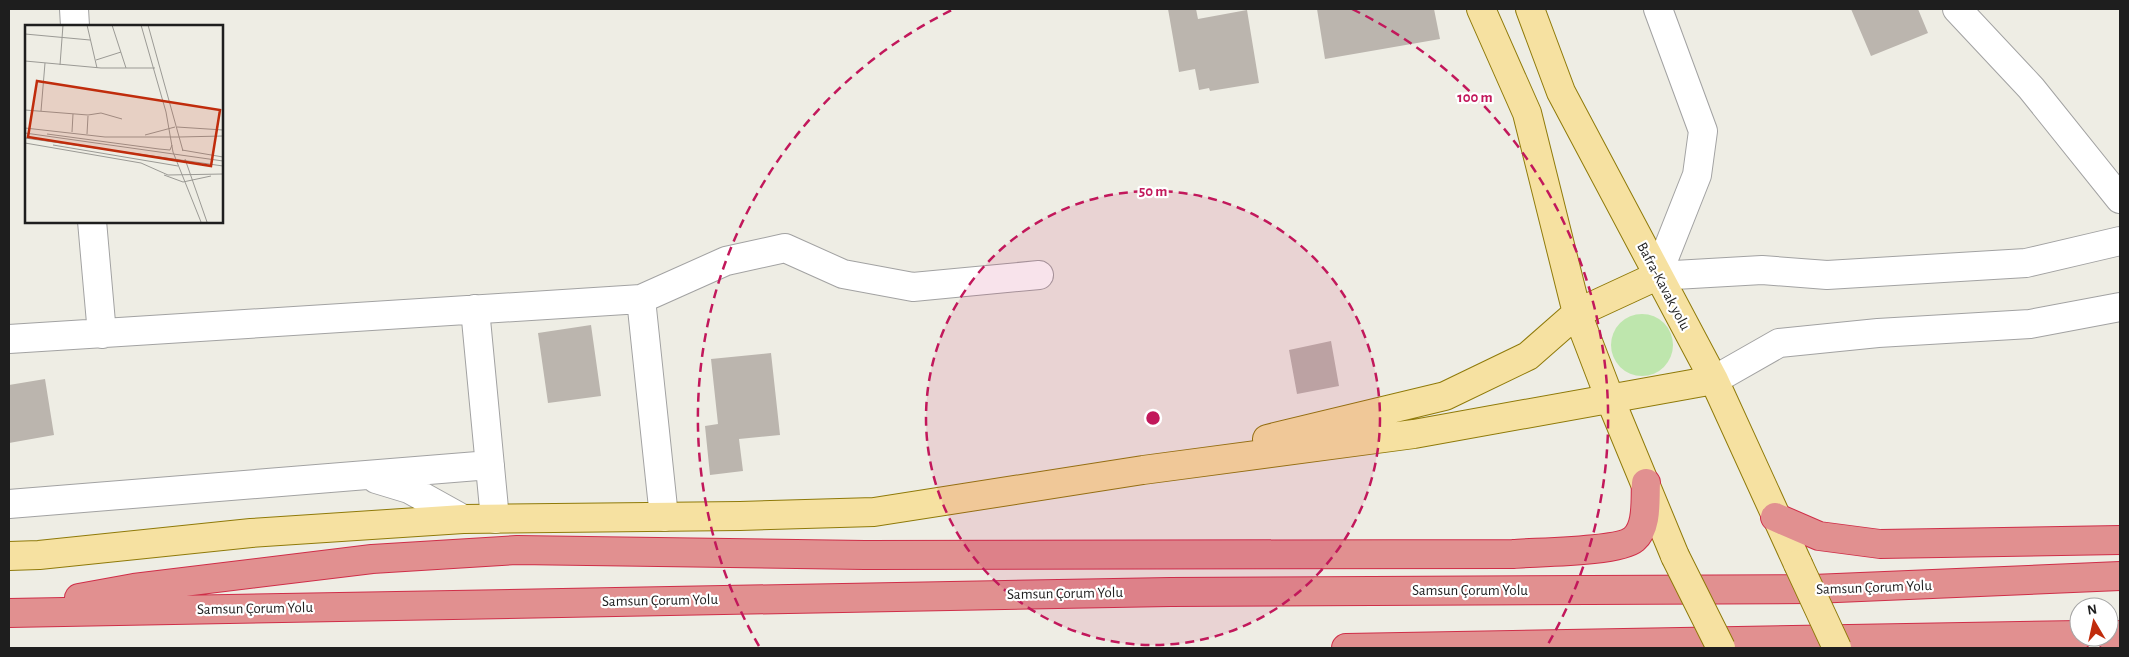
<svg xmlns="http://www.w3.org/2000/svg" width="2129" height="657" font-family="'Alegreya Sans',sans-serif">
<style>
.grass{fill:#bee6ad}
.building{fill:#bbb5ae}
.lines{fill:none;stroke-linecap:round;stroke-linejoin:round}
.minor-casing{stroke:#a2a2a2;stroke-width:30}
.major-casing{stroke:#8f7a09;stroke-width:30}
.highway-casing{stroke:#cf2e48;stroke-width:30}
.minor{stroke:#fff;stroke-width:28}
.major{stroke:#f6e1a1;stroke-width:28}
.highway{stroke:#e19090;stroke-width:28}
.major-bridge-casing{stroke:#8f7a09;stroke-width:30;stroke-linecap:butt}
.major-bridge{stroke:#f6e1a1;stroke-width:28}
.ring{fill:none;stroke:#c2185b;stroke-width:2.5;stroke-dasharray:9 6}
.labels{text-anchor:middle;stroke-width:4.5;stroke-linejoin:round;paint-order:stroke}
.street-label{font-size:15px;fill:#1e1e1e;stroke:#fff}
.inset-road{fill:none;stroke:#9b9a95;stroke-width:1}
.view{fill:#c02c0c;fill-opacity:0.15;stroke:#c02c0c;stroke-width:2.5}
.inset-edge{fill:none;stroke:#1e1e1e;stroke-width:2.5}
.centre{fill:#c2185b;stroke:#fff;stroke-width:2.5}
.ring-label{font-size:15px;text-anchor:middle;font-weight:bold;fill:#c2185b;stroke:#fff;stroke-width:4.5;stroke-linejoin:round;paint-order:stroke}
</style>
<rect width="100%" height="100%" fill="#eeede4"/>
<!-- grass -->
<path class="grass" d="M1611 345a31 31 0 1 1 62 0a31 31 0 1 1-62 0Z"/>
<!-- building -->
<path class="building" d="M1168,9H1196L1198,19L1247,10L1259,83L1210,91L1209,88L1199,90L1195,69L1179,72Z
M1317,9H1434L1440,39L1325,59Z
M1851,9H1918L1928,33L1871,56Z
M591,325L601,396L548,403L538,333Z
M1331,341L1339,386L1297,394L1289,350Z
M771,353L780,435L739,439L743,471L710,475L705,426L718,424L711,359Z
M45,379L54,435L9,443V385Z"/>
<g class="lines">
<!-- minor casing -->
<g class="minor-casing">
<path id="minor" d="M74,9L75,26
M1658,9L1703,131L1697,175L1657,276L1762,270L1827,275L2026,263L2120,241
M1957,9L2031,88L2120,199
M92,221L102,334
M641,299L664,517
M475,309L495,519
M9,339L641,299L726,261L785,248L843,274L913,287L1039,275
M1714,380L1779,343L1878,333L2030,324L2120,307
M376,479L409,489L463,519
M9,504L490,465"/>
</g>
<!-- major casing -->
<g class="major-casing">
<path id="major" d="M1481,9L1527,113L1577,313L1610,399L1675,556
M1530,9L1561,92L1714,380L1798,564
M1267,439L1445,396L1528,356L1577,313L1657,276
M9,556L39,555L251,533L463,519L740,516L874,512L1143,470L1414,434L1714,380"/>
</g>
<!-- highway casing -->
<g class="highway-casing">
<path id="highway" d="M1775,517L1819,536L1880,544L2120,540
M79,598L134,588L372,559L517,550L865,555L1513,554C1537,552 1619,552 1634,539C1648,527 1645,500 1646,483
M9,613L1170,592L1813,589L2120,576
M2109,635H2120
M1346,648L2079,635"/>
</g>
<!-- minor -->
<use href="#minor" class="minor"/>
<!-- major -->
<use href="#major" class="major"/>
<!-- highway -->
<use href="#highway" class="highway"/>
<!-- major-bridge casing -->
<g class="major-bridge-casing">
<path id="major-bridge" d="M1675,556L1721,648
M1798,564L1837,648"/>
</g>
<!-- major-bridge -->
<use href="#major-bridge" class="major-bridge"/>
</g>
<!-- distance rings -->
<circle cx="1153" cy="418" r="227" fill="#c2185b" fill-opacity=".12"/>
<g class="ring">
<circle cx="1153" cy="418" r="227"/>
<path d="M759 646A455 455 0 0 1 954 9M1352 9A455 455 0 0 1 1547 646"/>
</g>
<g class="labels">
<!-- street labels -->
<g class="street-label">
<text transform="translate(1664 286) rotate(62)" y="5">Bafra-Kavak yolu</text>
<text transform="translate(1874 587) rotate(-2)" y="5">Samsun Çorum Yolu</text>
<text x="1470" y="595">Samsun Çorum Yolu</text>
<text transform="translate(1065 593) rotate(-1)" y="5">Samsun Çorum Yolu</text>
<text transform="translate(660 600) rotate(-1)" y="5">Samsun Çorum Yolu</text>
<text transform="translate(255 608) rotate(-1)" y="5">Samsun Çorum Yolu</text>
</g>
</g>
<!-- overview -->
<g transform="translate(25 25)">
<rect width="198" height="198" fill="#eeede4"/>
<path class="inset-road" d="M62,0L72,43M87,0L101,43M116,0L141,87L148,127L176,197M123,0L158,126M0,9L65,15M71,35L96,27M0,36L76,43H130M35,40L38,0M0,85L63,90L76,88L97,94M16,86L20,38M152,102L198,105M0,103L80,112H154M47,107L48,89M0,108L198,136M22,109L134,124L145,125L147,120M62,109L63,91M120,110L150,102M154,112L198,111M0,113L198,141M0,118L116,138L143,150L198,149M28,120L153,141M157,125L198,132M160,134L182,197M139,150L158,157L186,151"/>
<path class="view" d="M12,56L195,85L186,141L3,112Z"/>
<rect width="198" height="198" class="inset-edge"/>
</g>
<circle cx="1153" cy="418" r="8" class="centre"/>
<g class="ring-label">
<text x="1475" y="102">100 m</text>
<text x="1153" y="196">50 m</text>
</g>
<!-- border -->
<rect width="2129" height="657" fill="none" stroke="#1e1e1e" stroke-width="20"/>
<!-- north arrow -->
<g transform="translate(2094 622) rotate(351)"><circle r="24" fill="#ffffff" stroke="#a5a5a5"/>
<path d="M0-4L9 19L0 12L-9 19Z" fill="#c02c0c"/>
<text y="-8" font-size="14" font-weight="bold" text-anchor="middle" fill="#1e1e1e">N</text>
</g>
</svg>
